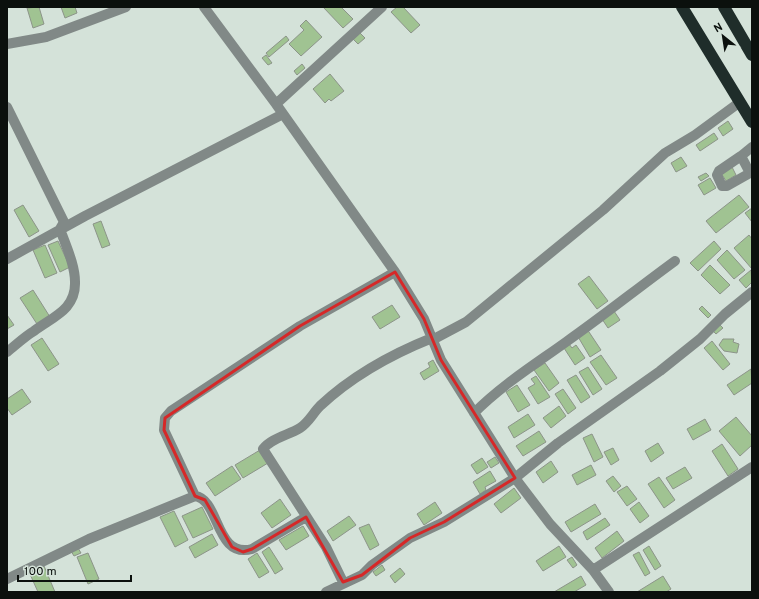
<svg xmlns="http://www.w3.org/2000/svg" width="759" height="599" font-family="Overpass,sans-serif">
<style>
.building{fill:#a0c392;stroke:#8c9489}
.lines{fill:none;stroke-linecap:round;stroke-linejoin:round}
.minor{stroke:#818987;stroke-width:10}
.highway{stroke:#1f2d2a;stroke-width:12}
.marked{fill:none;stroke:#d62828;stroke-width:3;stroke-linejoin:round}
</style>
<rect width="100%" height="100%" fill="#d4e2d9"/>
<!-- building -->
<path class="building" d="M39,7L44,24L33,28L27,8Z
M61,7H75L77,13L65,18Z
M323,7H341L353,19L343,28Z
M397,7H403L420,25L411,33L391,12Z
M306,20L322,37L301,56L289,44L304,30L300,26Z
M360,33L365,38L358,44L353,39Z
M286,36L289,40L269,57L266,53Z
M266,55L272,63L268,65L262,58Z
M302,64L305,68L297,75L294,71Z
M330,74L344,91L331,101L329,99L325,103L313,89Z
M728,121L733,129L723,136L718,128Z
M714,133L718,139L700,151L696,145Z
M681,157L687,166L676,172L671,163Z
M732,167L736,175L726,181L721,173Z
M706,173L709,176L701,181L698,177Z
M710,178L716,188L704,195L698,185Z
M739,195L749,207L716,233L706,221Z
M23,205L39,231L29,237L14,210Z
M752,208V222L745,213Z
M101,221L110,245L102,248L93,224Z
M749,235L752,239V269L734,248Z
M58,241L70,267L60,272L48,245Z
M714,241L721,249L698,271L690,263Z
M45,245L57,273L45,278L33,250Z
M727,250L745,270L734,279L717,260Z
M710,265L730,285L720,294L701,275Z
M751,270L752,282L746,288L739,280Z
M589,276L608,301L597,309L578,284Z
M33,290L50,317L37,324L20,298Z
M392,305L400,317L380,329L372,317Z
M702,306L711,315L708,318L699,309Z
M614,311L620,320L608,328L602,319Z
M7,315L14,325L7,329Z
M720,325L723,328L716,334L713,331Z
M587,329L601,350L590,357L577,335Z
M42,338L59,364L48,371L31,345Z
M723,339H734L733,342L739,344L737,353L724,351L719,345Z
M712,341L730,364L723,370L704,348Z
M569,344L572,348L576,345L585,358L575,365L564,348Z
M601,355L617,378L606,385L590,362Z
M433,360L439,371L424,380L420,373L430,367L428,363Z
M545,363L559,383L549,391L534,370Z
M588,367L602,389L593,395L579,372Z
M751,369L752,383L734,395L727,385Z
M576,375L590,397L581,403L567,380Z
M536,376L550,397L538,404L528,388L535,384L531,379Z
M517,385L530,405L518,412L506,392Z
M22,389L31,402L12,415L7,408V399Z
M563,389L576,408L568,414L555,394Z
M559,406L566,416L551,428L543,418Z
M528,414L535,425L514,438L508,427Z
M736,417L752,436V445L740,456L719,431Z
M705,419L711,430L693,440L687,429Z
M539,431L546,442L523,456L516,446Z
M592,434L603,457L594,462L583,438Z
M658,443L664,453L651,462L645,451Z
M722,444L738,469L728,476L712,451Z
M613,448L619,460L611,465L604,452Z
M260,450L268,463L243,478L235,465Z
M495,457L499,463L491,468L487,462Z
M482,458L488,467L477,474L471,465Z
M551,461L558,472L543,483L536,472Z
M591,465L596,475L577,485L572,475Z
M232,466L241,479L215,496L206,483Z
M685,467L692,478L673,489L666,478Z
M490,471L496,481L485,487L486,490L480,494L473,482Z
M613,476L621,486L614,492L606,481Z
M659,477L675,500L664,508L648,484Z
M627,486L637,499L627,506L617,492Z
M514,488L521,498L501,513L494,504Z
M280,499L291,515L272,528L261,513Z
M435,502L442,513L424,525L417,514Z
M639,502L649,516L640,523L630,509Z
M595,504L601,514L571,532L565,522Z
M202,507L213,529L193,538L182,516Z
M174,511L188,540L175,547L160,517Z
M349,516L356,525L333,541L327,531Z
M605,518L610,525L587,540L583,532Z
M369,524L379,545L370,550L359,528Z
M303,526L309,536L286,550L279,540Z
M617,531L624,541L602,558L595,548Z
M212,534L218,545L195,558L189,547Z
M559,546L566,557L543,571L536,561Z
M649,546L661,566L655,570L643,550Z
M269,547L283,569L275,574L262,552Z
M78,548L81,553L74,556L71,551Z
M639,552L650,573L645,576L633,555Z
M88,553L99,579L88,584L77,557Z
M257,553L269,572L259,578L248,559Z
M572,557L577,565L573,568L567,560Z
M382,565L385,570L376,576L373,572Z
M44,566L55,592H38L29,572Z
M400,568L405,574L395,583L390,576Z
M581,576L586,585L574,592H554Z
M663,576L671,589L666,592H637Z"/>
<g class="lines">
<!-- minor -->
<path class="minor" d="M204,7L276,104L395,272L424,319L441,360L515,478L550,524L593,570L609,592
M7,44L46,37L126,7
M276,104L382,7
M7,107L64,222L60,229C66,246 75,265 75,282C76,310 52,317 34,331C24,337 16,345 7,352
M752,147L741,156L750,173L752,172
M741,156L719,171L717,175L722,186H727L750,173
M7,259L85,216L283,114
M434,339L466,322L603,210L665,153L695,135L740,102
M474,413C502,385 534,365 566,342C603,316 638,288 675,261
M195,496L164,430L165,418L171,411L300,326L395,272
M593,570L752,467
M7,579L89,539L195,496C220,499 215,559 252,549L306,517
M343,582L326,547L263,449C271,438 289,435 300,428C309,422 313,413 320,406C352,376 392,354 432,338
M326,592L362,575L372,565L410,538L444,522L515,478L558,443L660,371L700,339L725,314L752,292"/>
<!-- highway -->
<path class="highway" d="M682,7L752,122
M724,7L752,55"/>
</g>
<!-- marked area -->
<path class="marked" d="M395,272L424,319L441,360L515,478L444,522L410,538L362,575L343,582L306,517L252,549L243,552L232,547L205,500L195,496L164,430L165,418L300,326Z"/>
<!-- border -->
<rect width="759" height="599" fill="none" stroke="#0b100d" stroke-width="16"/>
<!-- north arrow -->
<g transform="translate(723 36) rotate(330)" stroke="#d4e2d9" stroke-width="3" paint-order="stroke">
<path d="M0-3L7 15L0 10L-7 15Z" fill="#0b100d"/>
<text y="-6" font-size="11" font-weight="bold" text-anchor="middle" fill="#0b100d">N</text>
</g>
<!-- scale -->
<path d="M18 575v6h113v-6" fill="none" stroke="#0b100d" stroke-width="2"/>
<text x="24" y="575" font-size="12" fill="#0b100d" stroke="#d4e2d9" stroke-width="3" paint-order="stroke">100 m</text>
</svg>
